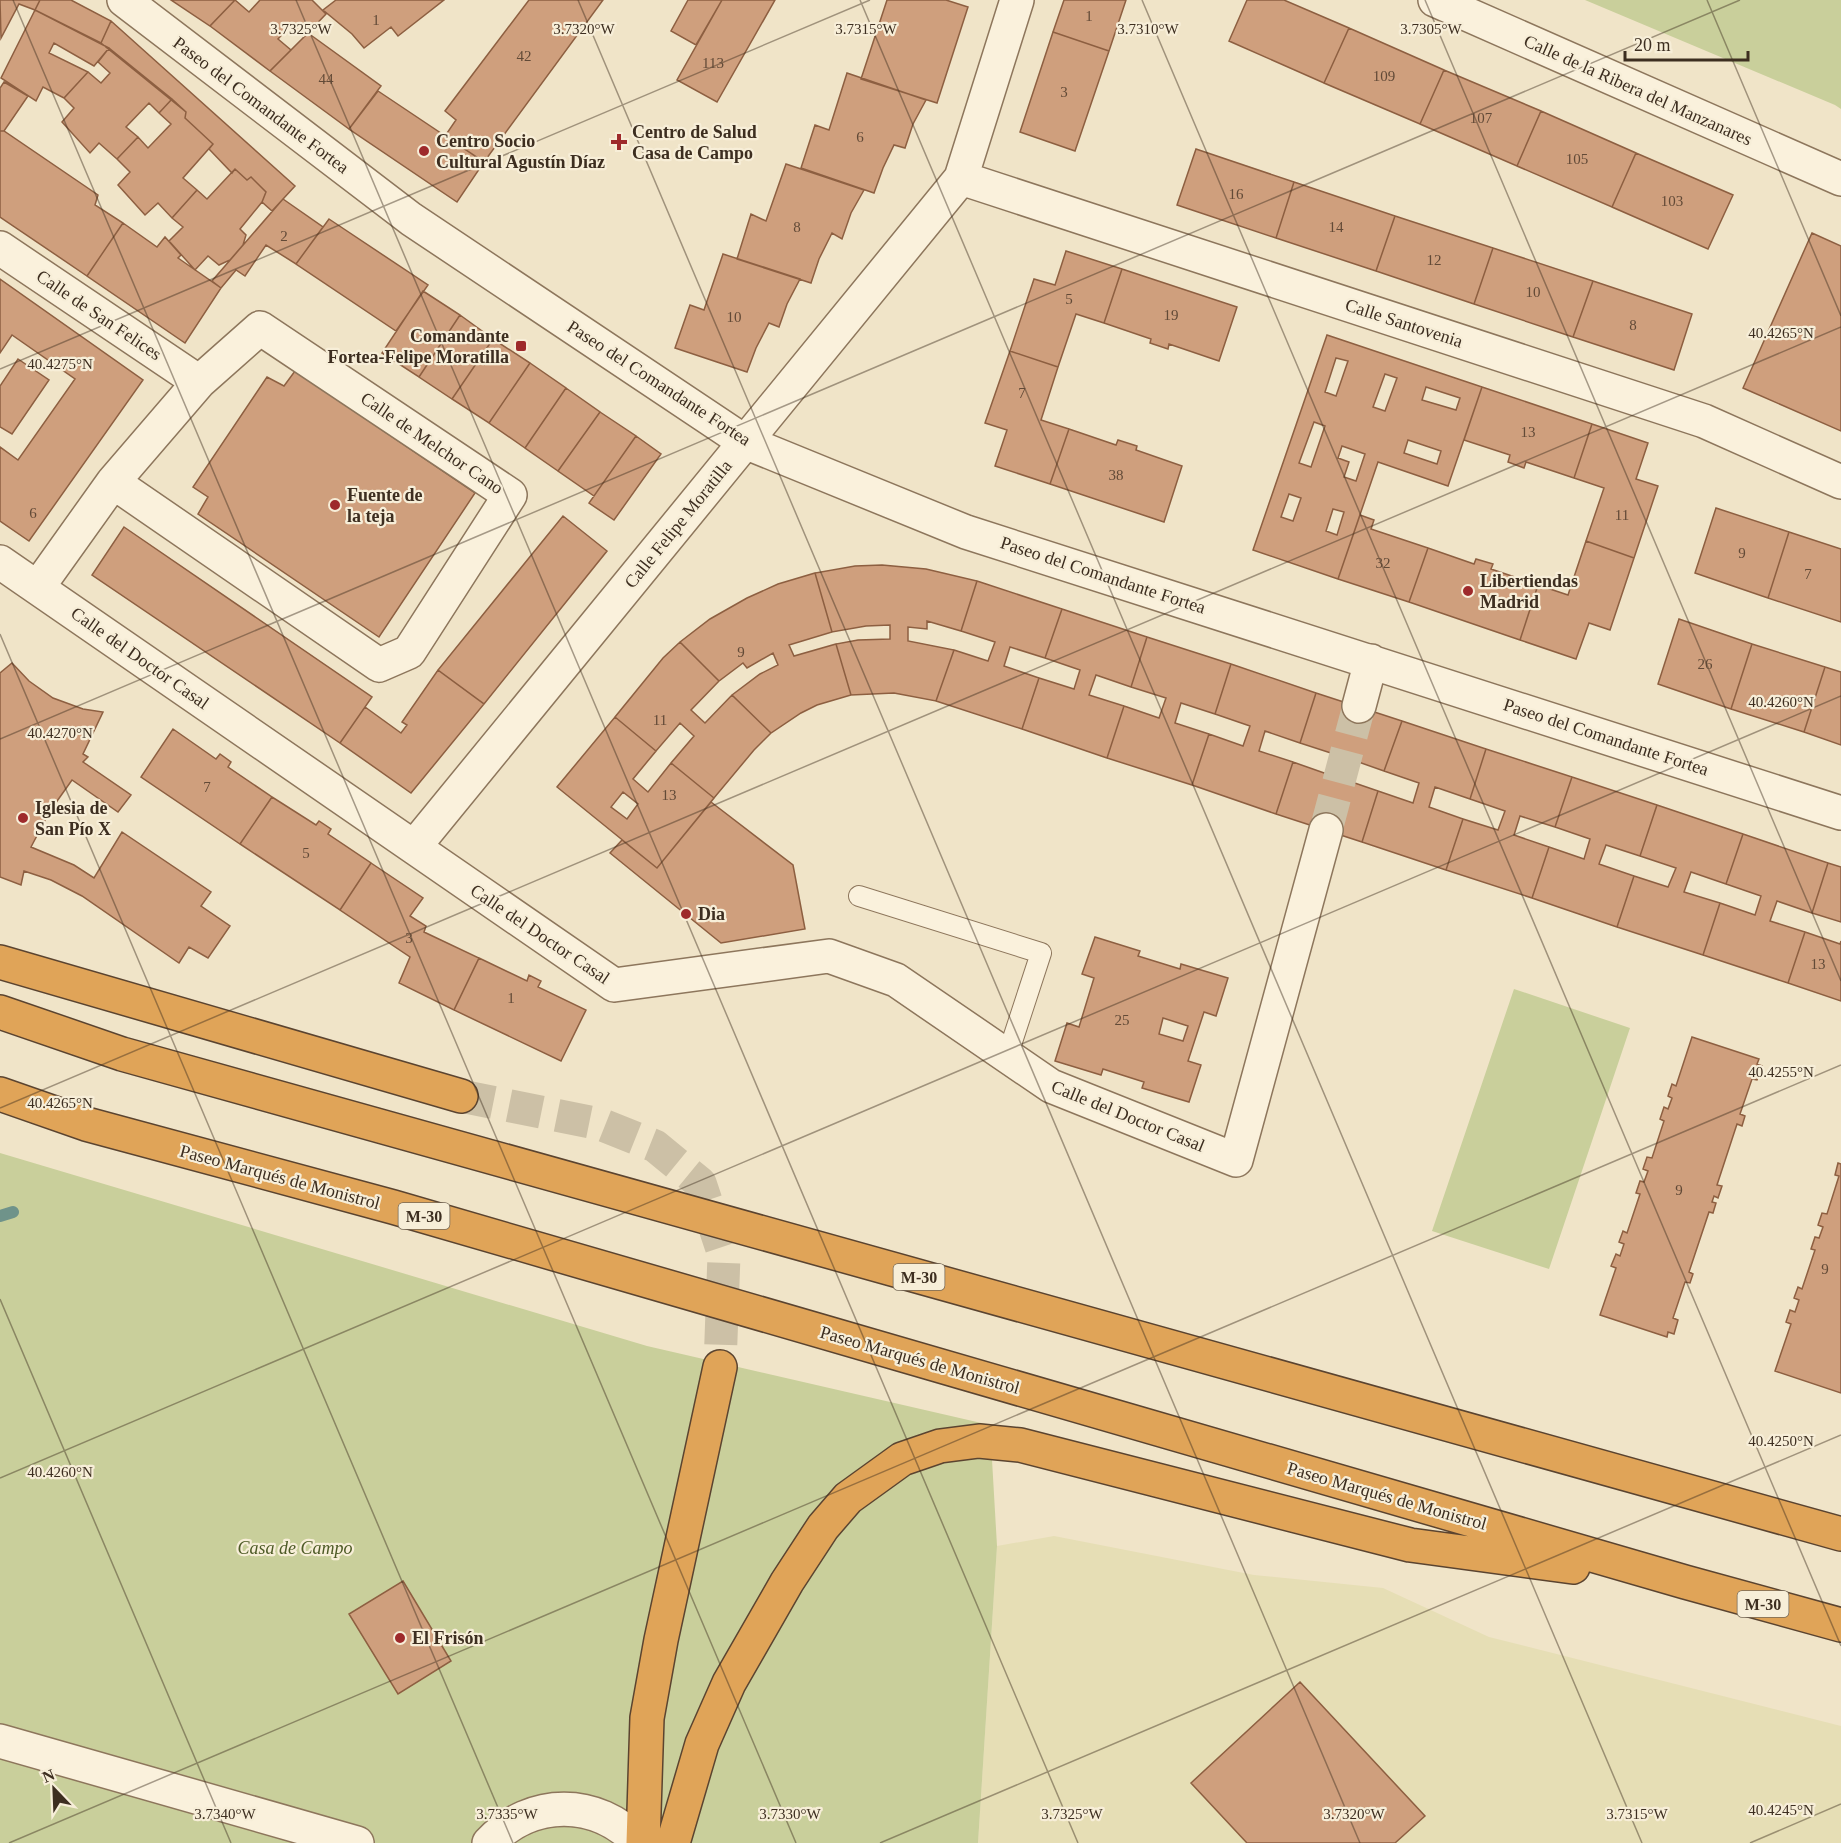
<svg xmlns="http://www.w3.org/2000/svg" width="1841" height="1843" font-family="'Times New Roman',serif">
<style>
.farmland{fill:#e6deb5}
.green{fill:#c9cf9b}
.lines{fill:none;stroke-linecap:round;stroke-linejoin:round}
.stream{stroke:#6f938a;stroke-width:12}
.building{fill:#cf9f7d;stroke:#8d5f41;stroke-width:1.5;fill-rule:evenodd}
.street-tunnel{stroke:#ccc0a6;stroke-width:33;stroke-dasharray:33 16;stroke-linecap:butt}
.highway-tunnel{stroke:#ccc0a6;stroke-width:33;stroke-dasharray:33 16;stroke-linecap:butt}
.lane-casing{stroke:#8d765c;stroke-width:22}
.street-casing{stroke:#8d765c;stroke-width:36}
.highway-casing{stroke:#5b4430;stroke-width:36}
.lane{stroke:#faf1dc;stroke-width:20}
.street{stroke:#faf1dc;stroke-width:33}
.highway{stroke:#e0a458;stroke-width:33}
.ticks{fill:none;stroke:#3d2e20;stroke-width:1.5;stroke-opacity:0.45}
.poi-dot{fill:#9e2a2b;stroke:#f7eed8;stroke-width:2}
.labels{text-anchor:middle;stroke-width:4.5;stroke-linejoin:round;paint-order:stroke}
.number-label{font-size:15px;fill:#624a37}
.shield{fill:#f7eed8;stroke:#756857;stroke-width:1.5}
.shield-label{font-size:16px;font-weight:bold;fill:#3d2e20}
.street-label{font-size:18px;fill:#3d2e20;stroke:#f7eed8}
.poi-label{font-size:18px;font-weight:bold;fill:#3d2e20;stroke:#f7eed8;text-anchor:start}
.park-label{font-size:18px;font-style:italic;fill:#4d5a26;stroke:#f7eed8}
.ticks-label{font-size:15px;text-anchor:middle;fill:#3d2e20;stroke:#f7eed8;stroke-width:4.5;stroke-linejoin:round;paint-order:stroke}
</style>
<rect width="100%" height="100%" fill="#f0e4c8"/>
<!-- farmland -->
<path class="farmland" d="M1054,1536L1254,1575L1383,1588L1489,1637L1841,1726V1843H978L997,1546Z"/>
<!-- green -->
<path class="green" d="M1585,0H1841V109L1835,105Z
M1514,989L1630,1028L1549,1269L1432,1231Z
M0,1153L647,1346L990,1425L997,1546L978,1843H0Z"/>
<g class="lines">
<!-- stream -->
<path class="stream" d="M0,1216L13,1212"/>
</g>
<!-- building -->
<path class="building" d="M0,0H40L35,10L19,4L1,38Z
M40,0H71L111,21L101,43L35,10Z
M171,0H235L210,26Z
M235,0L249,12L260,0H312L326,14L305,36L291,25L278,39L291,50L270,71L210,26Z
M336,0H444L398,36L391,27L364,48L352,34L323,10Z
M529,0H603L484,162L445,136L456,120L445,111Z
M688,0H722L696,45L671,31Z
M722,0H775L717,102L677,80Z
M887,0H946L968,7L937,103L861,79Z
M1064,0H1126L1109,51L1053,32Z
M1247,0H1284L1349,28L1324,83L1229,41Z
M35,10L109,48L94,66L54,43L49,53L88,72L64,98L43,87L36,101L1,78Z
M111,21L295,186L272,211L262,202L266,192L251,177L247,180L235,169L232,173L209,149L213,144L185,118L186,112L101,43Z
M1349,28L1444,70L1420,124L1324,83Z
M1053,32L1109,51L1075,151L1020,132Z
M308,33L381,86L349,129L270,71Z
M109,48L172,99L159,113L149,103L126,127L138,137L117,159L99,143L90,153L62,122L74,108L64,98L88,72L101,83L110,73L98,62Z
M1444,70L1541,111L1517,166L1420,124Z
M847,73L926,100L913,124L905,148L894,145L883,168L874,193L801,168L815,125L829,130Z
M4,82L28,96L4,131H0V88Z
M378,91L484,162L457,202L349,129Z
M172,99L186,112L185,118L213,144L183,178L197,190L172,218L158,203L145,215L118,185L130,172L117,159L138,137L148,148L171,124L159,113Z
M1541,111L1636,153L1612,207L1517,166Z
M0,131H4L98,195L95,205L123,223L87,276L0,217Z
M1196,149L1294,182L1276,238L1177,205Z
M1636,153L1733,195L1708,249L1612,207Z
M786,164L864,190L851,213L842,239L832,233L819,259L811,283L737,259L751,214L766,221Z
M235,169L247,180L251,177L266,192L262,202L240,229L246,235L243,245L230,260L219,265L208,256L195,270L169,241L183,227L172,218L197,190L207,199Z
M1294,182L1395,216L1376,271L1276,238Z
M283,199L323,227L296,264L266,245L245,276L236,270L221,288L212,281Z
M1395,216L1493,248L1474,304L1376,271Z
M329,219L428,285L396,331L296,264Z
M123,223L157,247L165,237L181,255L178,258L221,288L185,343L87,276Z
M1812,233L1841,246V431L1743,388Z
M1493,248L1593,281L1573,337L1474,304Z
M1066,251L1122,269L1104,323L1076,314L1058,367L1010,351L1034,279L1055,285Z
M723,254L800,279L787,304L779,327L769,323L756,348L747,372L675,348L690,305L704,310Z
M1122,269L1237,307L1219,361L1169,344L1168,349L1150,343L1151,339L1104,323Z
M0,279L143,380L29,541L0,521V447L18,460L75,379L12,335L0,353Z
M1593,281L1692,314L1674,370L1573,337Z
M423,291L460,315L419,377L382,353Z
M460,315L493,339L452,399L419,377Z
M1327,335L1482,387L1448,486L1378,462L1338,579L1253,550ZM1336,358L1348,361L1336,396L1325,392ZM1385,374L1397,378L1385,411L1373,407ZM1426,387L1460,398L1456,410L1422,400ZM1314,422L1325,426L1311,467L1299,463ZM1408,440L1441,451L1437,464L1404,453ZM1342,446L1365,454L1356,481L1344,477L1349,462L1338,458ZM1289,494L1301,498L1293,521L1281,517ZM1333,509L1344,512L1337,535L1326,531Z
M493,339L530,363L489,423L452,399Z
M1010,351L1058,367L1041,420L1069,429L1050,484L995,466L1007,430L985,423Z
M18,359L49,380L12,434L0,427V386Z
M530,363L566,388L525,448L489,423Z
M295,371L475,493L379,637L198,514L208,497L193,487L267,377L284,386Z
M1482,387L1592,424L1574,478L1526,462L1524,468L1508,462L1510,455L1464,440Z
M566,388L600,412L558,471L525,448Z
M600,412L636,436L594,496L558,471Z
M1592,424L1648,443L1636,479L1658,486L1634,558L1586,541L1604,488L1574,478Z
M1069,429L1116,445L1118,440L1137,446L1136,450L1182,466L1164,522L1050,484Z
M636,436L661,454L614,520L589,503Z
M1716,508L1789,532L1768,598L1695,573Z
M1360,515L1374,520L1371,529L1428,548L1409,602L1338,579Z
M563,516L607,551L484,704L438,670Z
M124,527L372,697L340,743L92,575Z
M1789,532L1841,549V622L1768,598Z
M1586,541L1634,558L1610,630L1589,623L1576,659L1520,640L1538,585L1568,595Z
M1428,548L1474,564L1476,559L1493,564L1491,569L1538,585L1520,640L1409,602Z
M882,565L926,569L977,581L961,631L927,621V629L908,627V641L954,650L936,701L894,693L851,695L836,644L858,640L890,639V625L866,626L832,632L815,573L855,566Z
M815,573L832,632L789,645L794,656L836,644L851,695L817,705L801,713L771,733L732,695L760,674L778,665L773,653L747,668L743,663L719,681L680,642L710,619L747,598L778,584Z
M977,581L1062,609L1045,658L1010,647L1004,666L1039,678L1022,729L936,701L954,650L988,661L995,642L961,631Z
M1062,609L1147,637L1131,687L1096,675L1089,695L1124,706L1107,758L1022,729L1039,678L1074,689L1080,670L1045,658Z
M1679,619L1752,644L1731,709L1658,684Z
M1147,637L1231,664L1215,714L1181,703L1175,723L1209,734L1192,785L1107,758L1124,706L1159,718L1166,698L1131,687Z
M680,642L719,681L691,710L705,723L732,695L771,733L754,750L714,798L671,763L694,736L680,723L656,751L615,717L663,658Z
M1752,644L1825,667L1804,732L1731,709Z
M12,663L29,681L53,698L83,709L103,712L83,754L88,757L83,762L131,795L118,812L72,780L50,811L31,847L74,865L94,878L122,832L211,892L201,906L230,926L208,958L189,947L179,963L82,896L51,880L24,871L21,885L0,877V673Z
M1231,664L1316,693L1300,743L1265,731L1259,751L1293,762L1276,814L1192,785L1209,734L1243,746L1250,726L1215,714Z
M1825,667L1841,672V745L1804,732Z
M438,670L484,704L411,793L340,743L365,707L401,733L407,725L402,722Z
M1316,693L1402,721L1384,771L1350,759L1343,779L1378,791L1362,842L1276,814L1293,762L1327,774L1334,754L1300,743Z
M615,717L656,751L633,779L648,792L671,763L714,798L657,868L557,787ZM623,792L638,804L627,819L611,807Z
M1402,721L1486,749L1470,799L1435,787L1429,807L1463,819L1446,870L1362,842L1378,791L1413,803L1419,783L1384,771Z
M173,729L216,759L220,754L231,762L228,767L272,797L240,844L141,777Z
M1486,749L1572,777L1555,827L1520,816L1514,835L1549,847L1532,898L1446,870L1463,819L1498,830L1505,811L1470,799Z
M1572,777L1657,805L1640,856L1606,845L1599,864L1634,876L1617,927L1532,898L1549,847L1584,859L1590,839L1555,827Z
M272,797L316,825L319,821L331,829L328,834L371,863L340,910L240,844Z
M711,802L793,865L805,929L721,943L610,853L622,840L657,868Z
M1657,805L1743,834L1726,884L1691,872L1684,892L1720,903L1703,955L1617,927L1634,876L1668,887L1676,868L1640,856Z
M1743,834L1828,863L1812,913L1777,901L1770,921L1805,932L1788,983L1703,955L1720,903L1755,915L1761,896L1726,884Z
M371,863L423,898L410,916L426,926L424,932L479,958L454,1010L399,983L410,957L340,910Z
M1828,863L1841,867V922L1812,913Z
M1805,932L1840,944L1841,941V1001L1788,983Z
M1095,937L1140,951L1138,956L1180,969L1181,964L1228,978L1216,1016L1204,1012L1188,1061L1201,1065L1189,1102L1142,1088L1144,1082L1103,1069L1101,1075L1055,1061L1067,1023L1079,1027L1094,978L1082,974ZM1163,1018L1188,1026L1183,1041L1159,1034Z
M479,958L527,981L529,975L541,981L538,987L586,1010L561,1061L454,1010Z
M1692,1037L1759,1059L1757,1064L1762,1066L1757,1080L1752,1079L1740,1114L1745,1116L1742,1126L1737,1124L1717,1185L1722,1186L1718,1198L1714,1196L1712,1202L1716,1203L1713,1213L1709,1212L1689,1272L1693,1274L1690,1283L1685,1282L1673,1318L1678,1320L1674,1334L1668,1332L1667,1337L1600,1315L1616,1268L1611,1266L1616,1254L1620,1256L1624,1244L1619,1242L1623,1231L1627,1233L1640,1194L1636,1193L1640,1181L1644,1182L1648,1171L1643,1169L1647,1157L1652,1158L1664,1121L1660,1119L1664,1107L1668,1109L1672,1098L1668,1096L1672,1084L1676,1086Z
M1838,1163L1841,1164V1393L1775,1371L1791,1324L1786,1322L1790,1310L1795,1312L1799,1300L1794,1298L1798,1287L1802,1289L1815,1250L1811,1249L1815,1237L1819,1238L1823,1227L1818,1225L1822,1213L1827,1214L1839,1176L1835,1175Z
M403,1581L451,1661L398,1694L349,1614Z
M1300,1682L1425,1816L1395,1843H1247L1191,1783Z"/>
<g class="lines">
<!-- street-tunnel -->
<path class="street-tunnel" d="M1326,830L1359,706"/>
<!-- highway-tunnel -->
<path class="highway-tunnel" d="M461,1096L600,1124L655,1146L700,1183L724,1255L720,1367"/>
<!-- lane casing -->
<g class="lane-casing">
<path id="lane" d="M859,896L1041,953L1007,1057"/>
</g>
<!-- street casing -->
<g class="street-casing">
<path id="street" d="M124,0L411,219L745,442L966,532L1841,813
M1435,0L1841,179
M961,178L1704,421L1841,482
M0,248L199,382
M0,562L614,985L829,956L896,980L1051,1086L1236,1160L1326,830
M38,587L113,482L199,382L260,328L510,495L409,652L379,665L113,482
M1359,706L1371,661
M414,847L961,178L1017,0
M0,1741L357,1843
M489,1843C531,1798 597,1798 639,1843"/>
</g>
<!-- highway casing -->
<g class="highway-casing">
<path id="highway" d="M0,962L461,1096
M0,1012L122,1054L1841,1534
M0,1094L86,1124L393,1207L1685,1582L1841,1625
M643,1843L647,1718L661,1640L720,1367
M673,1843L702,1744L729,1683L787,1582L823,1527L848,1498L902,1459L940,1446L979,1441L1020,1445L1410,1545L1573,1567"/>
</g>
<!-- lane -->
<use href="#lane" class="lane"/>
<!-- street -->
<use href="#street" class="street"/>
<!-- highway -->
<use href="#highway" class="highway"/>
</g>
<!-- ticks -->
<path class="ticks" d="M13,0L796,1843M296,0L1078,1843M578,0L1360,1843M860,0L1642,1843M1142,0L1841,1646M1425,0L1841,981M1707,0L1841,316M0,369L870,0M0,634L513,1843M0,739L1740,0M0,1108L1841,327M0,1299L231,1843M0,1478L1841,696M9,1843L1841,1065M880,1843L1841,1435M1750,1843L1841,1804"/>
<!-- markers -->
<g class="poi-dot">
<path d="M616 133h6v6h6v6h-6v6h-6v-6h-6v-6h6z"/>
<circle cx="424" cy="151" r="6"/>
<rect x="515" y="340" width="12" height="12" rx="3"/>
<circle cx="335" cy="505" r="6"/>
<circle cx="1468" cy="591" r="6"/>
<circle cx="23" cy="818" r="6"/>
<circle cx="686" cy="914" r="6"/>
<circle cx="400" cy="1638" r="6"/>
</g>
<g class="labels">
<!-- number labels -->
<g class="number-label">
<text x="1089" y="21">1</text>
<text x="376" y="25">1</text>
<text x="524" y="61">42</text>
<text x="713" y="68">113</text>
<text x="1384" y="81">109</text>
<text x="326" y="84">44</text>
<text x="1064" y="97">3</text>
<text x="1481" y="123">107</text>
<text x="860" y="142">6</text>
<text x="1577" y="164">105</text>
<text x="1236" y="199">16</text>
<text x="1672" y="206">103</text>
<text x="797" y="232">8</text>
<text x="1336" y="232">14</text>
<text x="284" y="241">2</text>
<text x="1434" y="265">12</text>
<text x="1533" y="297">10</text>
<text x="1069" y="304">5</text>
<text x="1171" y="320">19</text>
<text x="734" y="322">10</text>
<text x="1633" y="330">8</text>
<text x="1022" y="398">7</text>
<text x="1528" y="437">13</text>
<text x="1116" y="480">38</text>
<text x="33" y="518">6</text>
<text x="1622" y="520">11</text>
<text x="1742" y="558">9</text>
<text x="1383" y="568">32</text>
<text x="1808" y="579">7</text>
<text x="741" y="657">9</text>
<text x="1705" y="669">26</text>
<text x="660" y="725">11</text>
<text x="207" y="792">7</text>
<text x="669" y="800">13</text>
<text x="306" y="858">5</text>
<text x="409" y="943">3</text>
<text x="1818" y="969">13</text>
<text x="511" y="1003">1</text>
<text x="1122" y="1025">25</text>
<text x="1679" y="1195">9</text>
<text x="1825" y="1274">9</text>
</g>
<!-- shield labels -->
<g class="shield">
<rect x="398.5" y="1203" width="51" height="26" rx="4.5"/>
<rect x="893.5" y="1264" width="51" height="26" rx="4.5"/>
<rect x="1737.5" y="1591" width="51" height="26" rx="4.5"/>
</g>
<g class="shield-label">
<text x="424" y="1222">M-30</text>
<text x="919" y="1283">M-30</text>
<text x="1763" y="1610">M-30</text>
</g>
<!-- street labels -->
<g class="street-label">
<text transform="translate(1638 90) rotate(24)" y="6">Calle de la Ribera del Manzanares</text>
<text transform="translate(261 105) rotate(37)" y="6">Paseo del Comandante Fortea</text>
<text transform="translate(99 315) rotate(34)" y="6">Calle de San Felices</text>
<text transform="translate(1404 323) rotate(18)" y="6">Calle Santovenia</text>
<text transform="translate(659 383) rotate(33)" y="6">Paseo del Comandante Fortea</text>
<text transform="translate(432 443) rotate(34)" y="6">Calle de Melchor Cano</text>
<text transform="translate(678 524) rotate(-51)" y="6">Calle Felipe Moratilla</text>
<text transform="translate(1103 575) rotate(18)" y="6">Paseo del Comandante Fortea</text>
<text transform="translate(140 658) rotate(35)" y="6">Calle del Doctor Casal</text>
<text transform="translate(1606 737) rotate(18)" y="6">Paseo del Comandante Fortea</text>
<text transform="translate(540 934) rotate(34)" y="6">Calle del Doctor Casal</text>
<text transform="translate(1128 1116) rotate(22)" y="6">Calle del Doctor Casal</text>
<text transform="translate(280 1177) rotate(15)" y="6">Paseo Marqués de Monistrol</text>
<text transform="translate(920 1360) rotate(16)" y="6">Paseo Marqués de Monistrol</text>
<text transform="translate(1387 1496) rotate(16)" y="6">Paseo Marqués de Monistrol</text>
</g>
<!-- poi labels -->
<g class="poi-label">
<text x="632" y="138">Centro de Salud<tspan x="632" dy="21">Casa de Campo</tspan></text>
<text x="436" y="147">Centro Socio<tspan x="436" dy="21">Cultural Agustín Díaz</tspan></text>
<text x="509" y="342" text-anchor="end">Comandante<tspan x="509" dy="21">Fortea-Felipe Moratilla</tspan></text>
<text x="347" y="501">Fuente de<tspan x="347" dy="21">la teja</tspan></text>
<text x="1480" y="587">Libertiendas<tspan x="1480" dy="21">Madrid</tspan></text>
<text x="35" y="814">Iglesia de<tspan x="35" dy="21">San Pío X</tspan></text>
<text x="698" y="920">Dia</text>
<text x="412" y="1644">El Frisón</text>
</g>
<!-- park labels -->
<g class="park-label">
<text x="295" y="1554">Casa de Campo</text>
</g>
</g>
<g class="ticks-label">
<text x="301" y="34">3.7325°W</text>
<text x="584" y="34">3.7320°W</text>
<text x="866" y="34">3.7315°W</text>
<text x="1148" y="34">3.7310°W</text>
<text x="1431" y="34">3.7305°W</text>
<text x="1781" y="338">40.4265°N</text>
<text x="60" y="369">40.4275°N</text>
<text x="1781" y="707">40.4260°N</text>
<text x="60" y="738">40.4270°N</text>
<text x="1781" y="1077">40.4255°N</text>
<text x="60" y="1108">40.4265°N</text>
<text x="1781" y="1446">40.4250°N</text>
<text x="60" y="1477">40.4260°N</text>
<text x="1781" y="1815">40.4245°N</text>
<text x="225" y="1819">3.7340°W</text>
<text x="507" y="1819">3.7335°W</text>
<text x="790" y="1819">3.7330°W</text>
<text x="1072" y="1819">3.7325°W</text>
<text x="1354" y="1819">3.7320°W</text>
<text x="1637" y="1819">3.7315°W</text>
</g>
<!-- north arrow -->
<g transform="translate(54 1789) rotate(337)" stroke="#f7eed8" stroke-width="4.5" paint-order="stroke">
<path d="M0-4.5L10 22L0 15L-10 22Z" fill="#3d2e20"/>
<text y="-9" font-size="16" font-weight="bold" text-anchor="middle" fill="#3d2e20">N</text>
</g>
<!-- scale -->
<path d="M1625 51v9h123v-9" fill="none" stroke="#3d2e20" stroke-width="3"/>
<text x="1634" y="51" font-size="18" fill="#3d2e20" stroke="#f7eed8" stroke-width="4.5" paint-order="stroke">20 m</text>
</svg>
